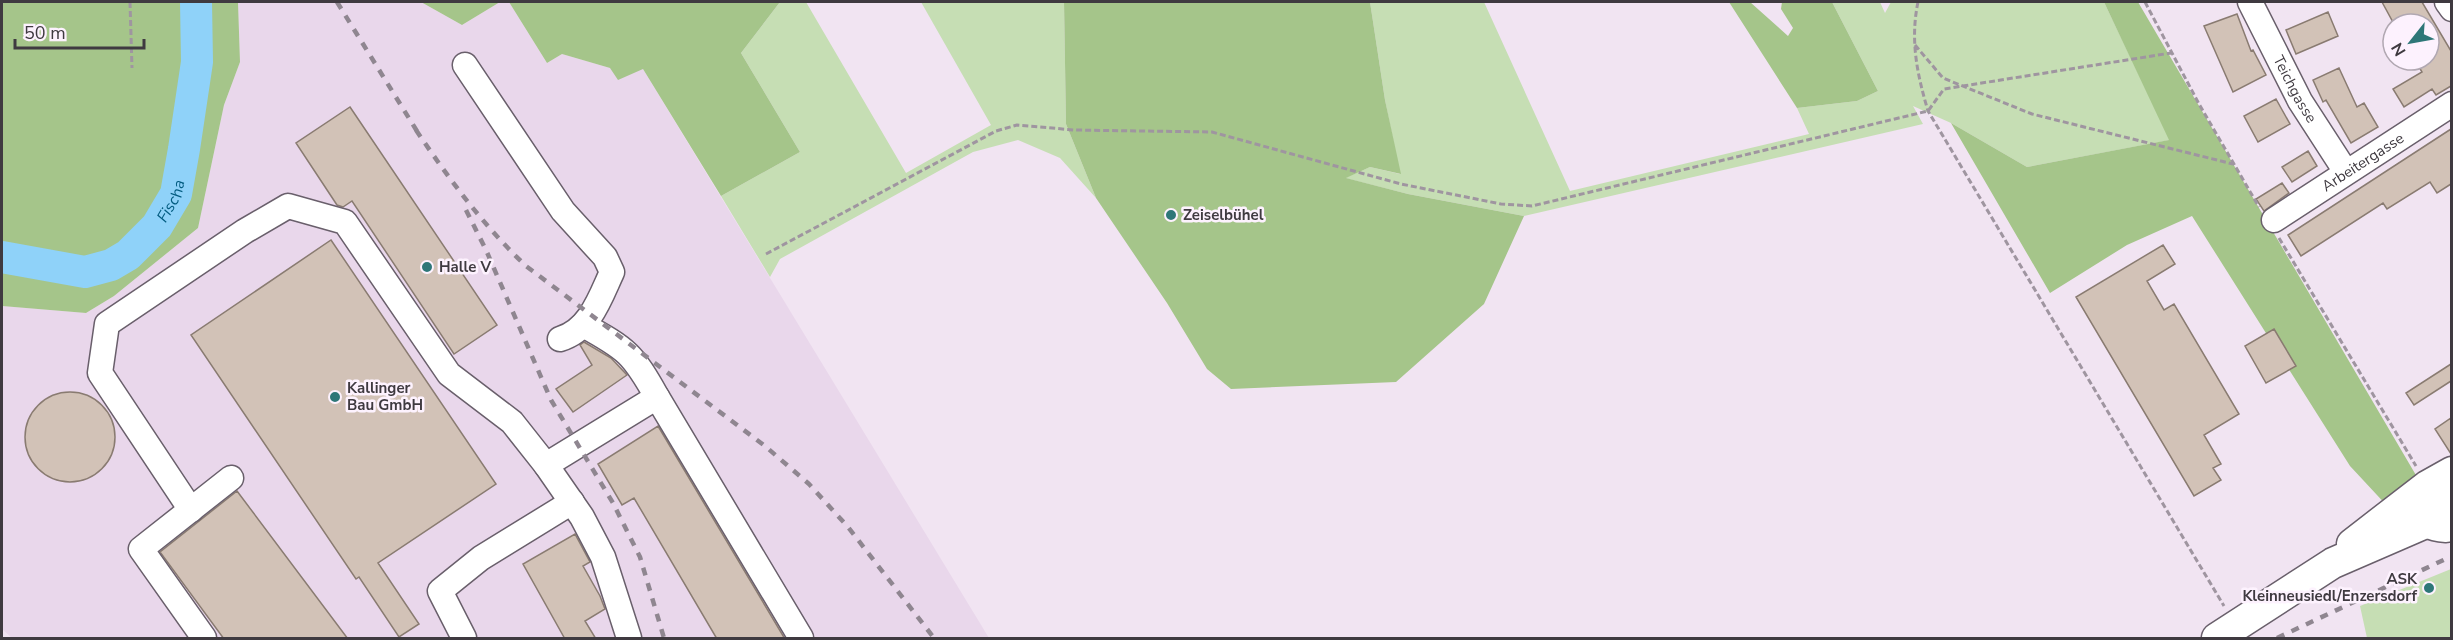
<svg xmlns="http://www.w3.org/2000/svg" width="2453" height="640" font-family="'Nunito Sans',sans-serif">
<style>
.built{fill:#e9d7eb}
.green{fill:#c6deb4}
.forest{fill:#a5c58a}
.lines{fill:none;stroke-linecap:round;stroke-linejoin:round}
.river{stroke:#8fd2f9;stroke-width:32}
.building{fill:#d2c2b7;stroke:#897b71;stroke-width:1.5}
.minor-casing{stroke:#695f6b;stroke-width:27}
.major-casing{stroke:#695f6b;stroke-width:33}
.path{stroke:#9f95a0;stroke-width:3;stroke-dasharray:6 3;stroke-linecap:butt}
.minor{stroke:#fff;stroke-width:24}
.major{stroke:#fff;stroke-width:30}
.rail{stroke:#8f8690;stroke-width:4.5;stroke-dasharray:8 8;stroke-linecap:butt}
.poi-dot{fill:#2e7778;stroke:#fdf2fe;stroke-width:2}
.labels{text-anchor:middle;stroke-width:5;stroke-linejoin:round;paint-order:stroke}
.street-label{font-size:15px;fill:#3f3a40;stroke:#fdf2fe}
.poi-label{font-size:15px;font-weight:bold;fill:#3f3a40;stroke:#fdf2fe;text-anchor:start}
.water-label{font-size:16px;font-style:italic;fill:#035c81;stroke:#fdf2fe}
</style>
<rect width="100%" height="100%" fill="#f1e4f2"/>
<!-- built -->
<path class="built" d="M238,2H421L462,25L500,2H509L547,63L562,54L610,68L643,69L989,638H12L2,629V306L86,313L114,296L198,228L224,105L240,62Z"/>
<!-- green -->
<path class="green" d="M780,2H806L906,173L991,125L921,2H1064L1066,124L1096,198L1060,158L1018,140L973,152L780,259L770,277L721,196L800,152L741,53Z
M1370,2H1484L1570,191L1809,134L1797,108L1857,101L1878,91L1832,2H1880L1885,13L1891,2H2104L2170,140L2027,167L1951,123L1913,106L1923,124L1524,216L1408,194L1345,178L1370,167L1400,174L1385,100Z
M2451,569V638H2367L2360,606Z"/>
<!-- forest -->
<path class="forest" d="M2,2H238L240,62L224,105L198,228L114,296L86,313L2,306Z
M421,2H500L462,25Z
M509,2H780L741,53L800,152L721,196L643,69L618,80L610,68L562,54L547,63Z
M1064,2H1370L1385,100L1401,174L1370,167L1346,178L1408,194L1524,216L1484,304L1396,382L1231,389L1207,369L1167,303L1096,198L1066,124Z
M1729,2H1750L1788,36L1793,28L1781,9L1782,2H1832L1878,91L1857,101L1797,108Z
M2104,2H2138L2420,482L2390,509L2350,466L2192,216L2127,245L2050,293L1951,123L2027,167L2169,140Z"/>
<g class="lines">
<!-- river -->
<path class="river" id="s1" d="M2,257L85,272L111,265L128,255L157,226L176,194L184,149L197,62L196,2"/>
</g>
<!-- building -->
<path class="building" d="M2382,2H2422L2451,51V86L2436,95L2432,89L2404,107L2393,89L2422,72L2419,67L2429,61V24H2394Z
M2328,12L2338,36L2296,54L2286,30Z
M2237,14L2251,51L2253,50L2266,75L2233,92L2204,26Z
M2339,68L2357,107L2364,103L2378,127L2351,143L2326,100L2323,102L2313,80Z
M2276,99L2290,124L2258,142L2244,116Z
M350,107L497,325L454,354L352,201L343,207L337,205L296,143Z
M2451,129V184L2437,193L2430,182L2387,209L2383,203L2301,256L2288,235Z
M2308,151L2317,166L2292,182L2282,167Z
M2282,183L2289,193L2264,211L2256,199Z
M331,240L496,484L378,563L419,624L399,637L359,577L356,579L191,335Z
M2163,245L2175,264L2147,281L2164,310L2174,304L2239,414L2204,435L2221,464L2213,468L2221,480L2194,496L2076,297Z
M2274,329L2296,366L2266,383L2245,346Z
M584,342L611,358L627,375L573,412L556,389L592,365L580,345Z
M2451,364V381L2414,405L2406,393Z
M25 437a45 45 0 1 1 90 0a45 45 0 1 1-90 0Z
M2451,418V454L2435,429Z
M658,426L785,639H717L634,498L622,505L598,464Z
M237,491L348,639H224L160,552Z
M575,534L590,562L583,566L600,596L605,609L585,621L596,639H565L523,564Z"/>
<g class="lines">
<!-- minor casing -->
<g class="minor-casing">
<g id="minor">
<path id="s2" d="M2250,2L2300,101L2346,172"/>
<path d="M2447,2L2452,9"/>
<path d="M465,65L563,211L605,257L612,272C600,298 590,330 560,339"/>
<path id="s3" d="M2274,220L2452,104"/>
<path d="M583,325C627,349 633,354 657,397"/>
<path d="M546,465L657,397L801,638"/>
<path d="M191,510L100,373L107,324L245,231L288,206L345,222L449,374L512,422L546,465L582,517L603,557L629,638"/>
<path d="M2415,512C2424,526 2430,529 2446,530L2452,525"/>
<path d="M204,638L141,549L231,478"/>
<path d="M464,638L440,591L481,558L572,502"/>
</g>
</g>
<!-- major casing -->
<g class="major-casing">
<path id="major" d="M2352,544L2427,486L2452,472
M2217,638L2333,563L2423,524L2452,501"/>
</g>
<!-- path -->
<path class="path" d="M130,2L132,68
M1918,2C1910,40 1917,74 1928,111L2224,606
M2145,2L2199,104L2259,207
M1915,45L1943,78L2032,114L2233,164
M2279,238L2416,466
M766,254L996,131L1017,125L1074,130L1212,132L1401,184L1501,204L1532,206L1928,111L1944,89L2171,53"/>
<!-- minor -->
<use href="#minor" class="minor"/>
<!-- major -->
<use href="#major" class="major"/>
<!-- rail -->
<path class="rail" d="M337,2L420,136
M416,130C449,179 483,225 526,266L765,446L809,484L848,527L934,638
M466,210L486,250L551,400L613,503L640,557L664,638
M2277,638L2452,556"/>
</g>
<!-- markers -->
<g class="poi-dot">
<circle cx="1171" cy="215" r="6"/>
<circle cx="427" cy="267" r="6"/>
<circle cx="335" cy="397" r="6"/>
<circle cx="2429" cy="588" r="6"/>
</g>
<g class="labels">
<!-- street labels -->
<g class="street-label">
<text dy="5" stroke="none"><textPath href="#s2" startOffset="98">Teichgasse</textPath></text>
<text dy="5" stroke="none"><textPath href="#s3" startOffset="106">Arbeitergasse</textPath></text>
</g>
<!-- poi labels -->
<g class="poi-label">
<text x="1183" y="220">Zeiselbühel</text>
<text x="439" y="272">Halle V</text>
<text x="347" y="393">Kallinger<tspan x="347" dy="17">Bau GmbH</tspan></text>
<text x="2417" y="584" text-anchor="end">ASK<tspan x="2417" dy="17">Kleinneusiedl/Enzersdorf</tspan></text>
</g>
<!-- water labels -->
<g class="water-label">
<text dy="6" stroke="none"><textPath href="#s1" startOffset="201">Fischa</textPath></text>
</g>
</g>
<!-- border -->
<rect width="2453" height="640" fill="none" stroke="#3f3a40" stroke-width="6"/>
<!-- north arrow -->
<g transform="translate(2411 42) rotate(239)"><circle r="28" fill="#fdf2fe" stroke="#b1a8b2" stroke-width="1.5"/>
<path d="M0-4.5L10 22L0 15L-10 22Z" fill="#2e7778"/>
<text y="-9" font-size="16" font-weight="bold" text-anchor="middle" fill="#3f3a40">N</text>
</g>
<!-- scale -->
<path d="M15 39v9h129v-9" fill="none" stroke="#3f3a40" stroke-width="3"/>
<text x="24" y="39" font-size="18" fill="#3f3a40" stroke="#fdf2fe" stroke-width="4.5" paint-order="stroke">50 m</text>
</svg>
